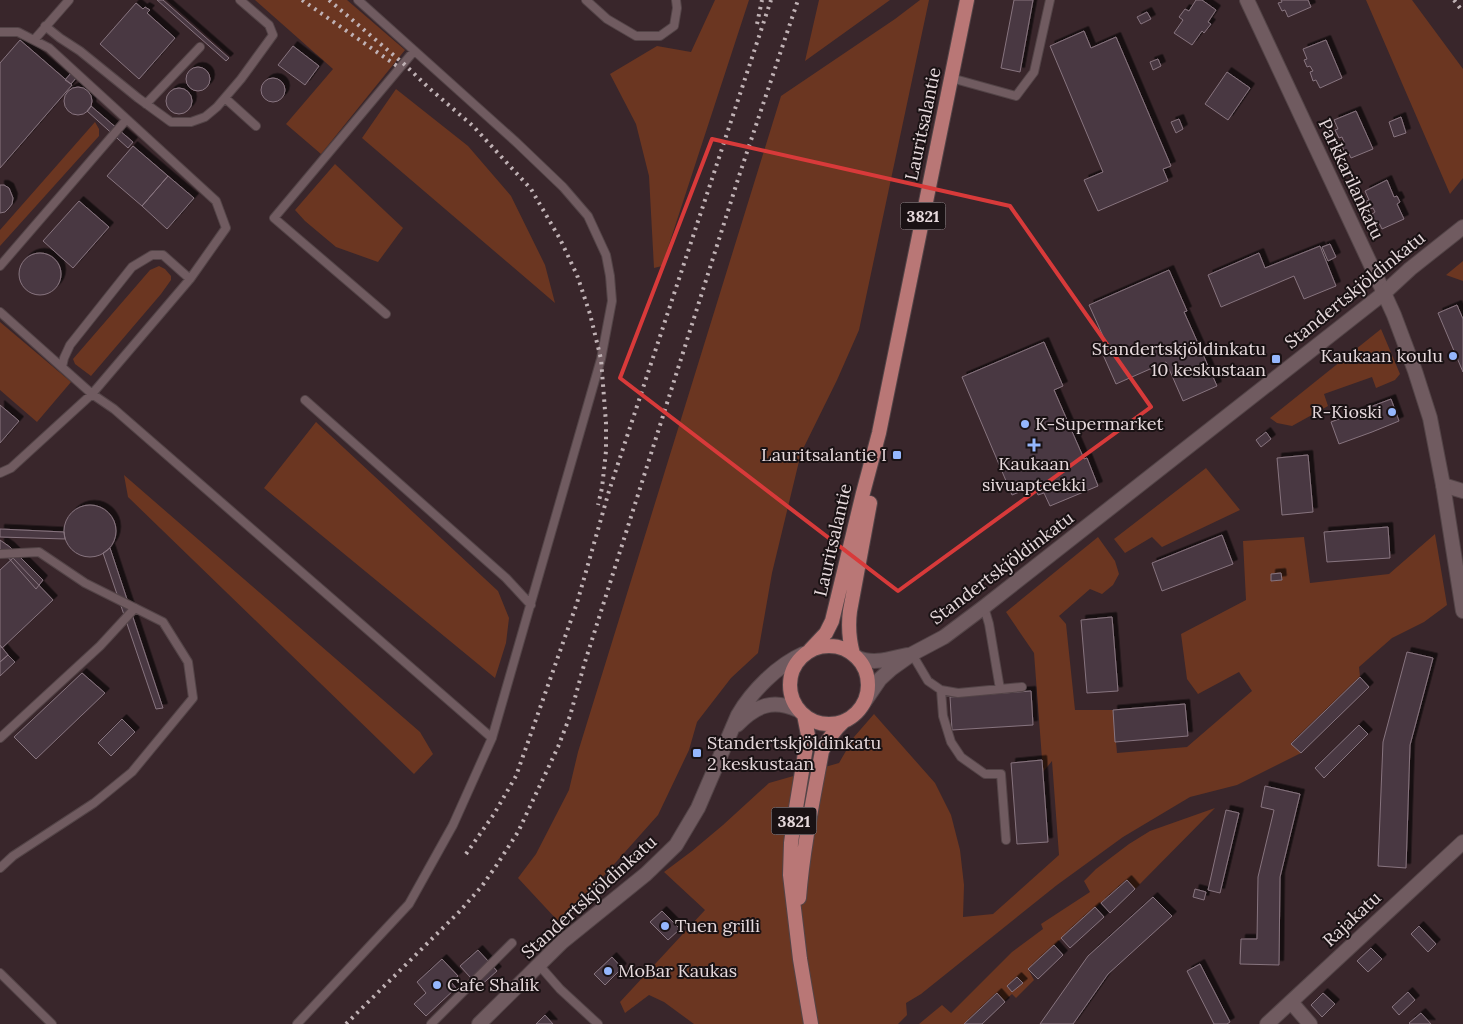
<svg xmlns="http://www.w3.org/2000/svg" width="1463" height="1024" font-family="Lora,serif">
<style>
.green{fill:#6b3621}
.building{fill:#4a3942;stroke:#87747f;filter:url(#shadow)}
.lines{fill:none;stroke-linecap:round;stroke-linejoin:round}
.service-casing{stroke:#534447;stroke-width:10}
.minor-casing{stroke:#534447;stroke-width:16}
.tertiary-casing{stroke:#534447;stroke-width:16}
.primary-casing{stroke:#534447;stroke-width:16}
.service{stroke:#705b60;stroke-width:8}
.minor{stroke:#705b60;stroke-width:14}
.tertiary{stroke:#705b60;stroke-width:14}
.primary{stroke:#b97776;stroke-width:14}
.rail{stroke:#c0b2b5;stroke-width:4;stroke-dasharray:2.5 5;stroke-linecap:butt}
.marked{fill:none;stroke:#d83a3a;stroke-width:4;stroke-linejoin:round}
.poi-dot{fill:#95b7fd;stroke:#1a1214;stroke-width:2}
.labels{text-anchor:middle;stroke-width:4;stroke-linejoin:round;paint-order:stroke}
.shield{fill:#1a1214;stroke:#a99da0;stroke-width:1}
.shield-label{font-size:16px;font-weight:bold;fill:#e6d9dc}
.street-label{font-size:18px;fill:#e6d9dc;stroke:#1a1214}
.poi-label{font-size:18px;fill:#e6d9dc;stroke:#1a1214;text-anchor:start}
</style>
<defs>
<filter id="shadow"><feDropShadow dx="4.5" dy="-4.5" stdDeviation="0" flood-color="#0009"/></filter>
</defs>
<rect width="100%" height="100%" fill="#39262b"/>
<!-- green -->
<path class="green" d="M255,0H347L405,50L321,154L286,124L333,69Z
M715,0H749L662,266L654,268L649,176L636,124L610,74L657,46L691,52Z
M819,0H890L805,61Z
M920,0H929L859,330L837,380L801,453L772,573L758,653L731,678L697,722L689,750L658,815L600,880L558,921L518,878L536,854L569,790L578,752L781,96L895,19Z
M1366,0H1412L1463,69V178L1450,194Z
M396,89L468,146L511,196L545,265L555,303L362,138Z
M95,122L99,129V136L0,246V230Z
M335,164L403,228L378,262L336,247L305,221L295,210Z
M1463,261V281L1446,275Z
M159,266L165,269L171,276V280L161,294L91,376L75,364L73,359L150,270Z
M0,322L71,382L37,422L0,390Z
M1381,329L1400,374L1395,380L1376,388L1372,377L1324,394L1328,406L1292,426L1277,423L1270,418Z
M316,422L498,591L509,618L506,643L495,678L264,488Z
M1206,468L1240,510L1162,547L1152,537L1125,553L1114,539Z
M124,475L420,732L433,754L414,774L128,497Z
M1435,534L1447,605L1424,622L1392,638L1359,667L1360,677L1291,743L1301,753L1237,785L1190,797L1123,837L1057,885L921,994L906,1003L907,1015L898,1024H694L664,1002L649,995L625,1013L620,1002L705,910L664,872L692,851L723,825L769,783L839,763L854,737L874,714L935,783L951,815L960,850L964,885L963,917L993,914L1059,855L1052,761L1043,772L1034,653L1006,612L1098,537L1115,561L1119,574L1113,585L1102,594L1090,589L1059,616L1066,624L1075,710H1113L1117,753L1187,747L1252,691L1239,672L1198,694L1187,679L1181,634L1246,600L1243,541L1304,537L1310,583L1389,574Z
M1215,808L1135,889L1126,880L1028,969L1034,980L1016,998L1012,994L1004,1001L996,993L964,1024H919L942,1005L951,1013L1012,952L1043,929L1041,924L1090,892L1084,881L1096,869L1129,844L1150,831Z"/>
<!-- building -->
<path class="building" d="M157,0H163L229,58L226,61Z
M1014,0H1033L1020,72L1001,68Z
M1196,0H1202L1216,10L1208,22L1211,24L1204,33L1202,31L1192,45L1174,33L1183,20L1179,17L1185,9L1189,11Z
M1281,0H1308L1311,7L1288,17L1285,10L1282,11L1278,3L1282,2Z
M136,3L143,9L145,7L150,10L147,13L175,38L139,79L100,44Z
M1147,12L1151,19L1141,24L1137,17Z
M1084,31L1091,48L1116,37L1171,166L1163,169L1168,181L1098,211L1084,180L1103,172L1050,46Z
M20,40L72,85L0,168V63Z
M1326,40L1342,78L1320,88L1316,80L1313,81L1310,72L1313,71L1310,66L1307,67L1304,60L1307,59L1303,49Z
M293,46L319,66L305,85L278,65Z
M1158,59L1161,66L1153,70L1150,62Z
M186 79a12 12 0 1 1 24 0a12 12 0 1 1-24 0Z
M1227,72L1250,88L1228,120L1205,104Z
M71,73L76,78L71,84L65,80Z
M261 90a12 12 0 1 1 24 0a12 12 0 1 1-24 0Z
M64 101a14 14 0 1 1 28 0a14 14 0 1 1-28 0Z
M166 101a13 13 0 1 1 26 0a13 13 0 1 1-26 0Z
M91,106L133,142L128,148L87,111Z
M1356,111L1373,149L1351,158L1347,150L1344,151L1341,143L1344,142L1342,137L1339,138L1335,130L1338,129L1334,120Z
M1401,117L1406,133L1394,137L1389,122Z
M1179,119L1183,129L1176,133L1171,122Z
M133,146L168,176L142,206L107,176Z
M168,176L194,198L167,229L142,206Z
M1387,180L1394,197L1397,196L1400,202L1397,204L1404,219L1382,229L1378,221L1375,222L1372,214L1375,212L1373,208L1370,209L1366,201L1369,200L1365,191Z
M0,185H4L9,188L13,198L12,204L9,208L5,212L0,213Z
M79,201L109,227L73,268L43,241Z
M1330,244L1336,257L1328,261L1322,247Z
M1320,246L1336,286L1304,299L1294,276L1221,307L1208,275L1259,253L1265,268Z
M19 274a21 21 0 1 1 42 0a21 21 0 1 1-42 0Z
M1169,270L1187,311L1184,312L1217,386L1183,401L1166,362L1116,384L1100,348L1107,345L1089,305Z
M1457,305L1463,319V372L1438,313Z
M1044,342L1063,386L1054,390L1084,459L1087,458L1098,486L1050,506L1044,493L1038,495L1034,486L1012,495L962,377Z
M1391,399L1399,421L1372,432L1339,444L1331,422Z
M0,405L19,421L0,443Z
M1266,432L1271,439L1261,447L1256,440Z
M1308,455L1313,512L1282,515L1277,458Z
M64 531a26 26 0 1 1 52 0a26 26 0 1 1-52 0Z
M1388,527L1390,558L1327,562L1324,532Z
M0,529L64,532L65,539L0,537Z
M1222,535L1233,564L1162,591L1152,563Z
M0,540L10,547L43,580L36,589L6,555L0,551Z
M110,548L163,708L156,709L103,553Z
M13,558L53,600L2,648L0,645V570Z
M1281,573L1282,580L1271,581V574Z
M1112,617L1118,691L1087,693L1081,620Z
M0,645L8,655L0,662Z
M1407,652L1433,658L1410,745L1406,868L1378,866L1383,742Z
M8,655L15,662L0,676V662Z
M82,673L105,693L36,759L14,737Z
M1360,677L1369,687L1301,753L1291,744Z
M1031,691L1033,725L952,730L950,697Z
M1185,704L1188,736L1115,742L1113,710Z
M122,719L135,732L111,756L98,743Z
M1359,725L1368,734L1324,778L1315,768Z
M1042,760L1048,842L1017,844L1011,763Z
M1265,786L1300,794L1280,877L1279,965L1240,964L1241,939H1257L1258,877L1274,810L1261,807Z
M1226,810L1239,813L1220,893L1208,890Z
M1127,880L1135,889L1110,913L1101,903Z
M1195,889L1206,892L1204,900L1193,897Z
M1153,897L1172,916L1108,974L1073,1024H1040L1088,956Z
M1095,907L1104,917L1070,948L1061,938Z
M662,911L680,929L668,940L650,922Z
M1419,926L1436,944L1428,952L1411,934Z
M1054,945L1063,955L1038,979L1028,969Z
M1371,948L1382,959L1368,972L1357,961Z
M478,950L497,971L479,987L460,966Z
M612,957L622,968L605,985L594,974Z
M442,959L458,976L451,982L456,988L426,1016L414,1004L426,993L417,982Z
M1200,964L1230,1022L1227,1024H1214L1187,971Z
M1017,977L1023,983L1012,992L1007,986Z
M1408,992L1415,1000L1399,1015L1392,1007Z
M997,993L1005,1002L982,1024H964Z
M1323,993L1335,1004L1322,1017L1311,1005Z
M1421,1013L1431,1024H1410L1409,1023Z
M545,1015L553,1024H536Z"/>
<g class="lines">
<!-- service casing -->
<g class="service-casing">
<path id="service" d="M586,0L607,19L636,36H660L674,26L677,8L676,0
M45,26L60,38L80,51L138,98L171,122H191L205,117L217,107L241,79L273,35L269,25L240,0
M0,32H18L49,48L216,201L226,228L190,279L92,394L0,312
M34,40L69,0
M951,78L1016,96L1034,72L1050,0
M225,98L256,126
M146,104L200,47
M0,266L126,120
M386,314L274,218L414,51
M62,367L64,358L70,345L132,267L152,255H163L190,279
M305,400L506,578L531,605
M0,473L11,468L92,394L114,409L492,738
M0,554L39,552L85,583L163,622L188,662L193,698L132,772L94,803L13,856L0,868
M984,607L989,624L1000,689
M912,654L928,681L941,690L958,693L1022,687
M941,690L943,716L951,742L961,757L985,774H1001L1006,840
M0,738L100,646L135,608
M539,965L560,989L598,1024
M0,973L52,1024
M297,1024L409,904L453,825L492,738L601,359L612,301L610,276L606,255L588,216L563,187L516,142L358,0
M431,1024L512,943"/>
</g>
<!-- minor casing -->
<g class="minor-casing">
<path id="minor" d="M1247,0L1384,293
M1443,485L1463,491
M1291,1002L1310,1024
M1267,1024L1463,842"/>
</g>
<!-- tertiary casing -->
<g class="tertiary-casing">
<path id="tertiary" d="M1384,293L1394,315L1415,371L1430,418L1443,485L1463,611
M856,657C873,665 889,659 907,655
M865,701L880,679L891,669L912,654L944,637L984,607L1384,293L1410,269L1463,227
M737,725C756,705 773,699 798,710
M479,1024L562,942L646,874L676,845L698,808L738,715C752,691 778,665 803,654"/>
</g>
<!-- primary casing -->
<g class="primary-casing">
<path id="primary" d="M790 685a39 39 0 1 1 78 0a39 39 0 1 1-78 0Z
M810,650L826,633L832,621L863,493L879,433L967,0
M853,654C849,639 848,626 850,611L870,503
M804,715L808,735L795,814L791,843L790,875L800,959L811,1024
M799,898C803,848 813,800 822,751C828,739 834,730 844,721"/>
</g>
<!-- service -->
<use href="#service" class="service"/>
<!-- minor -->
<use href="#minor" class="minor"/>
<!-- tertiary -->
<use href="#tertiary" class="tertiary"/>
<!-- primary -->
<use href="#primary" class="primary"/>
<!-- rail -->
<path class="rail" d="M302,0L400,68
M329,0L404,64L429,88L473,126L531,189L560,239L577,275L590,314L601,359L606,423V451L602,488L598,505
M1454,0L1463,12
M757,24L762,0
M466,854L494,814L516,776L577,603L609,491L771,0
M346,1024L459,912L482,886L496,866L518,832L558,747L570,716L584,665L740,173L798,0"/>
</g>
<!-- marked area -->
<path class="marked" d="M712,139L1010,206L1151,407L898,591L620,378Z"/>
<!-- markers -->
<g class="poi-dot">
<circle cx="1453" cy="356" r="5"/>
<rect x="1271" y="354" width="10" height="10" rx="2.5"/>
<circle cx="1392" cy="412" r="5"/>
<circle cx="1025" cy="424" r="5"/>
<path d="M1031.5 437.5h5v5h5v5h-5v5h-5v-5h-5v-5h5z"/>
<rect x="892" y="450" width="10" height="10" rx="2.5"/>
<rect x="692" y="748" width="10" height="10" rx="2.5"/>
<circle cx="665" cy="926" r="5"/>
<circle cx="608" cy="971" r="5"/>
<circle cx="437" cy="985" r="5"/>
</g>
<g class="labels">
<!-- shield labels -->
<g class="shield">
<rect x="900.5" y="202.5" width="45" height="27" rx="4"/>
<rect x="771.5" y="807.5" width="45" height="27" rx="4"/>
</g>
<g class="shield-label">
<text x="923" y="222">3821</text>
<text x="794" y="827">3821</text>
</g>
<!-- street labels -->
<g class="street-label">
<text transform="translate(923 124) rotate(-78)" y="6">Lauritsalantie</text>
<text transform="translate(1351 179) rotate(65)" y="6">Parkkarilankatu</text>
<text transform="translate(1355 290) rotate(-39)" y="6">Standertskjöldinkatu</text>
<text transform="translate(833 540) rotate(-77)" y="6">Lauritsalantie</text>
<text transform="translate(1002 568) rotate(-37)" y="6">Standertskjöldinkatu</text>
<text transform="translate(589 897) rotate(-42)" y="6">Standertskjöldinkatu</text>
<text transform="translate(1352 919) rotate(-43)" y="6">Rajakatu</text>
</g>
<!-- poi labels -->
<g class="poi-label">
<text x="1266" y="355" text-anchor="end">Standertskjöldinkatu<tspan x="1266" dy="21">10 keskustaan</tspan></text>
<text x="1443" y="362" text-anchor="end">Kaukaan koulu</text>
<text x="1382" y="418" text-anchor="end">R-Kioski</text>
<text x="1035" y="430">K-Supermarket</text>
<text x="887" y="461" text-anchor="end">Lauritsalantie I</text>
<text x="1034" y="470" text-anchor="middle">Kaukaan<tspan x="1034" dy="21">sivuapteekki</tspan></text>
<text x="707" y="749">Standertskjöldinkatu<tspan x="707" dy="21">2 keskustaan</tspan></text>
<text x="675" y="932">Tuen grilli</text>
<text x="618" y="977">MoBar Kaukas</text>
<text x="447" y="991">Cafe Shalik</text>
</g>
</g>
</svg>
